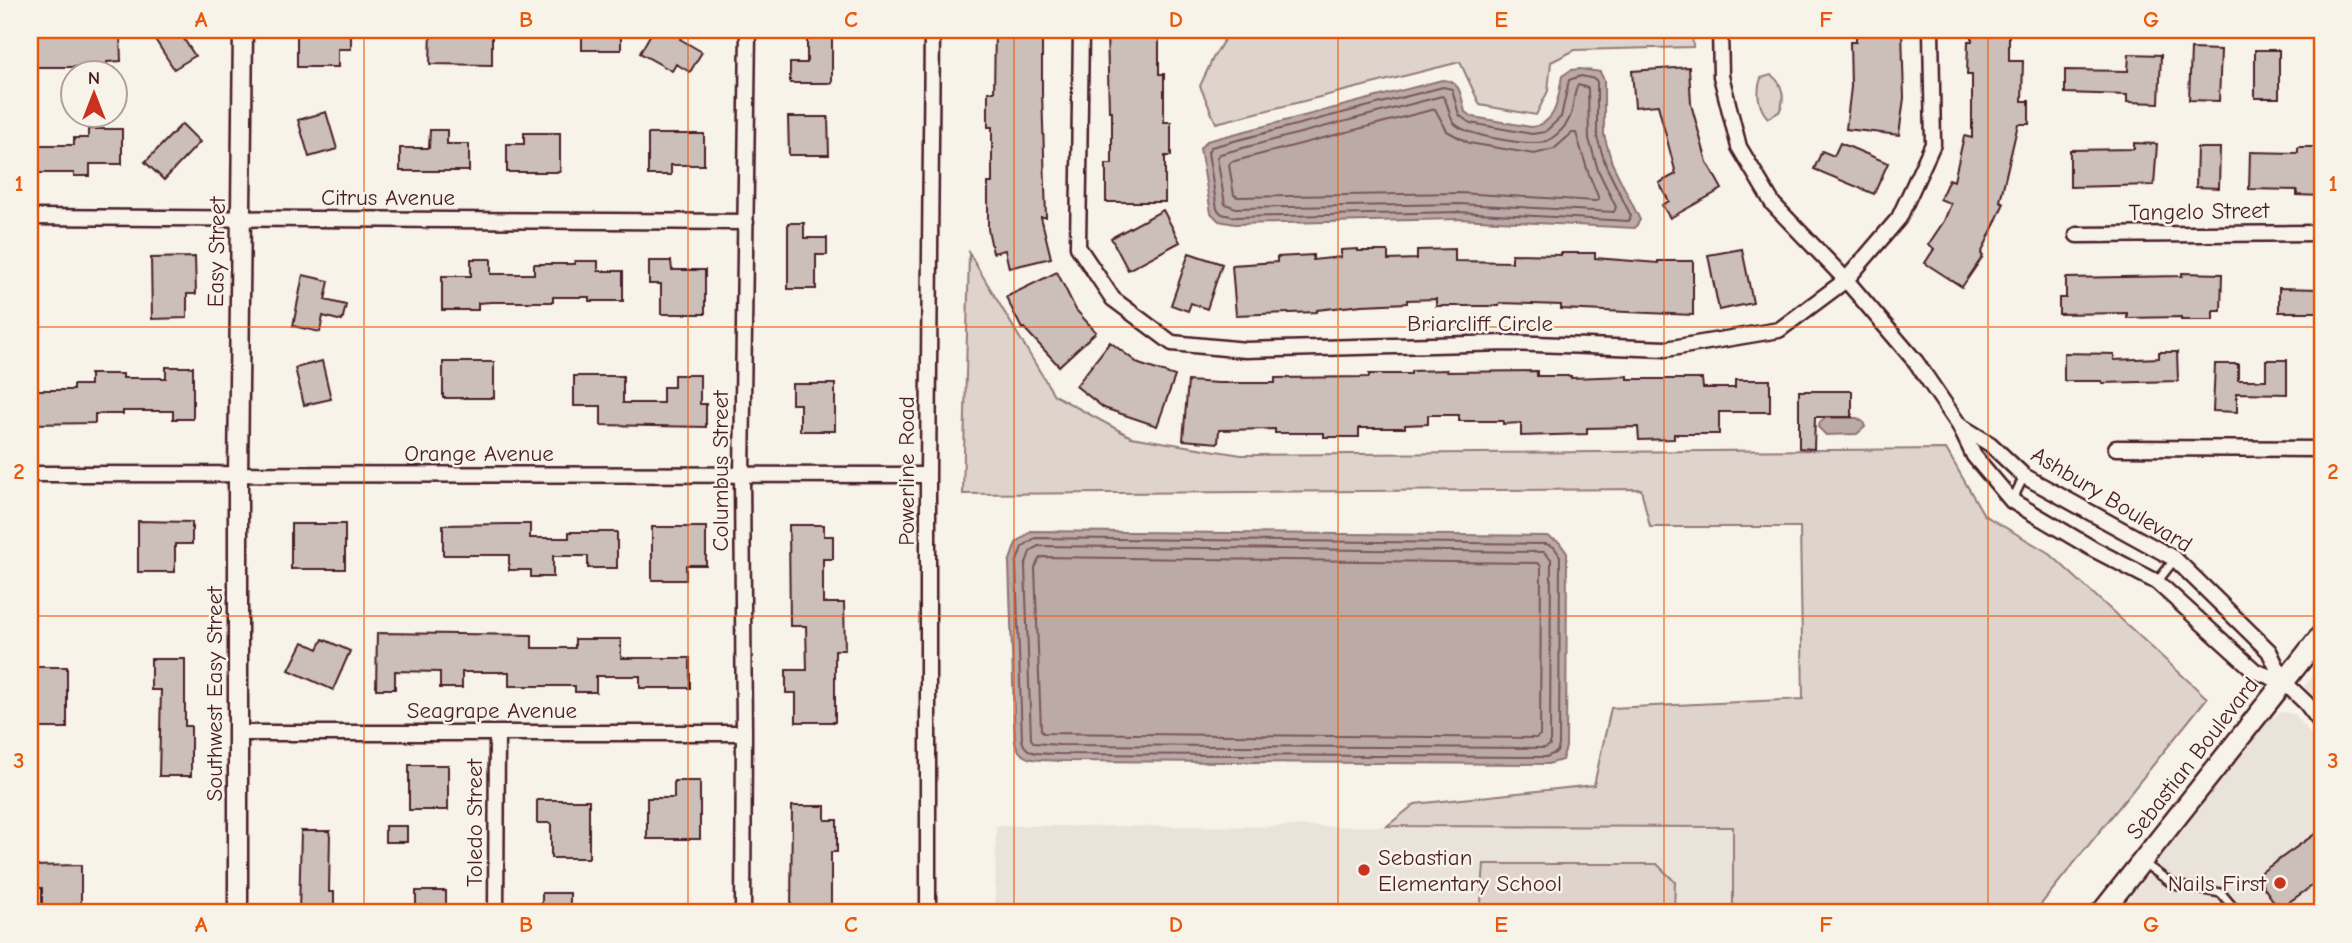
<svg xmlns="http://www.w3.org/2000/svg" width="2352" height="943" font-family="'Comic Neue',sans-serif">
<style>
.built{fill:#eae3da}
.green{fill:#ded4cc;stroke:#947a7c;stroke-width:2}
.water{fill:#bcaaa7;stroke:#8e7275;stroke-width:2}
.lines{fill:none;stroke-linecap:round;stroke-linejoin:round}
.shore{stroke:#78575d;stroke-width:2}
.building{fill:#ccbfb9;stroke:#4a1f2b;stroke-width:2}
.service-casing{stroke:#4a1f2b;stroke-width:12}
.minor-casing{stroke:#4a1f2b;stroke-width:19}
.tertiary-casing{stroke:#4a1f2b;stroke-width:23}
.secondary-casing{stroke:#4a1f2b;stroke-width:24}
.service{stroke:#f7f3e8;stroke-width:7}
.minor{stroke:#f7f3e8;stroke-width:14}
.tertiary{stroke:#f7f3e8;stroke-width:18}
.secondary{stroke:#f7f3e8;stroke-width:19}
.grid{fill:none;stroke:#e8590c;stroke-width:2;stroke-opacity:0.55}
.poi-dot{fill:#c8321e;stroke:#f7f3e8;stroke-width:2.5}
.labels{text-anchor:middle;stroke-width:5;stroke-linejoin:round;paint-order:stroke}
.street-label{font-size:23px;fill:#4a1f2b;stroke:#f7f3e8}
.poi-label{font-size:23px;fill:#4a1f2b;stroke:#f7f3e8;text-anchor:start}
.neatline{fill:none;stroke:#e8590c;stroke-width:2.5}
.grid-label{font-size:23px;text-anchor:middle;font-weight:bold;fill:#e8590c}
</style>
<rect width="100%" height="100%" fill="#f7f3e8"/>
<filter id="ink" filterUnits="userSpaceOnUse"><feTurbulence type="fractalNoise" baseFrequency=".0143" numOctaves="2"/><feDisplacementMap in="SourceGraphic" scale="14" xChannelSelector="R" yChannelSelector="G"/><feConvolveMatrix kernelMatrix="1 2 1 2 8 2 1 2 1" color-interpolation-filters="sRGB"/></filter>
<g filter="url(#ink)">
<!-- built -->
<path class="built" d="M2322,664V708L2304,687Z
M2281,712L2295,714L2322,749V913H2118L2266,721Z
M996,826L1733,827V913H995Z"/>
<!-- green -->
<path class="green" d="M1230,30H1692L1693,47L1575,50L1551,62L1548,91L1536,115L1480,105L1460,62L1216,123L1200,86L1213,58Z
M1771,75C1783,83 1786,99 1779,112L1768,118C1758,108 1756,91 1761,78Z
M969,253L1054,395L1131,437L1241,455L1946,449L1984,515L2049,553L2207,698L2034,913H1733V827L1387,826L1415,804L1594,785L1611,708L1803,699L1800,527H1650L1641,489L963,494Z
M1484,864H1657L1675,882L1674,913H1483L1481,903Z"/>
<!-- water -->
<path class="water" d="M1580,69L1600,72L1604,80V135L1612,163L1640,220L1635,228L1458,219L1235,224L1219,221L1211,213L1200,148L1207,141L1442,80C1461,80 1461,96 1465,112L1473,117L1531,127C1558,124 1558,97 1562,76L1571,70Z
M1826,418H1857L1863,422L1865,427L1857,434L1826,435L1818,427L1820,422Z
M1031,531L1547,536L1559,542L1567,553L1566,747L1562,760L1548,764L1058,761C1038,759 1020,764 1015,741L1009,563L1016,543Z"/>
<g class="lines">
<!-- shore -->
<path class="shore" d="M1581,76L1595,79L1597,82V137L1606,166L1631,216L1629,221L1458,212L1235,217L1222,214L1217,209L1208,152L1211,147L1443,87L1452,89L1459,115L1470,123L1532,134L1545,132L1561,117L1569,80Z
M1578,85L1588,88L1589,139L1598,170L1616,207L1614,212L1459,204L1236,208L1225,204L1217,157L1220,154L1442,96C1450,103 1447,116 1455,124C1468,136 1527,146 1544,142C1552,140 1564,129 1568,121C1575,110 1572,95 1578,85Z
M1435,109L1447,131L1469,143L1534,154L1554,149L1572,133H1576L1588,172L1599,199L1596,201L1459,193L1238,197L1234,195L1229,165L1231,162Z
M1035,538L1546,544L1554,547L1560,556L1559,745L1557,752L1546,757L1058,754C1044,753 1026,757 1022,740L1016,564L1022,547Z
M1038,546L1544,552L1551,559L1550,745L1545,748L1059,745L1034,743L1031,739L1025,566L1030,552Z
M1042,557L1538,563L1541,566L1540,735L1536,738L1043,733L1041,730L1035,568L1039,559Z"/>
</g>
<!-- building -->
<path class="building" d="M30,30H102V33H120L121,61L107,62V67H30Z
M149,30H178L195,56L174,69Z
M297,30H351V49H338V67H297Z
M431,30H492V65L430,64Z
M582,30H621V50H582Z
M653,30H685L680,39L702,52L690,72L676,64L672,71L640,53Z
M995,30H1042V92L1046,217H1041L1051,258L1009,268L1005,250L993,253L988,229V183H992V127H988V92H994Z
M1107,30H1159V74H1164V122H1171V156H1165V202H1106V164H1112V111H1109Z
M1856,30H1902L1904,98L1899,135L1846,129L1851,87L1850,42H1856Z
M1972,30H2009V61H2023L2022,101H2029V124H2018L2000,201L2004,203L1981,254L1983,256L1962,287L1925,263L1934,249L1928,245L1944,221L1951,204L1940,199L1949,179L1954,181L1964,136L1972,138V75H1967L1968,41H1972Z
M807,34H832V83H790V63H807Z
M2191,49L2221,50L2219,101L2189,100Z
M2255,50H2279V98H2255Z
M2129,54L2161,55L2159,103L2127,102V95L2065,93V70L2128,71Z
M1689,67L1691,104L1707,162L1722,189L1670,218L1662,205L1669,201L1659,183L1676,174L1658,105L1635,107L1632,71Z
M326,112L337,149L309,157L298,120Z
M788,117H828L829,155H789Z
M182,124L200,142L164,180L145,162Z
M88,129H122V164H90V176H74V173H30V145H74V138H88Z
M430,130H447V144H469V171H400V148H429Z
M524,133H560V172H507V144H524Z
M648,134H704V165H671V175H648Z
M1840,143L1888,163L1874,194L1814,169L1822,151L1834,156Z
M2134,143L2157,144L2154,185L2070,187V150L2134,149Z
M2298,147H2322V196L2297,195V190L2249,189L2250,152L2298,153Z
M2197,148H2220L2219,188L2196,187Z
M1163,210L1180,242L1128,270L1111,238Z
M788,223H804V238H827V255H816V289H788Z
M1358,249V251H1388V260L1417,259V250L1455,249V261L1512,262V254L1561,255V253H1595V258L1658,263V261H1693V315L1561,309V305L1500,303L1499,306H1436V299L1407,300V303L1362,305L1317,310V312L1236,315L1232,265L1277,262V257L1313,255V260L1341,257V250Z
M1742,249L1753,303L1719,310L1708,255Z
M1189,253L1222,264L1207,309L1191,303L1188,311L1171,305Z
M195,257L196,294H187V318L152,319L151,258Z
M471,259H491V274H534V264H575V261H598V271H623V301H589V297H553V302H491L478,303V310H442V276H471Z
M649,261H671L672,270H705V314H661V284H649Z
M1057,272L1076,310L1096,332L1059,366L1024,328L1022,329L1006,297Z
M2182,273L2222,274L2221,311H2213V320H2181V317L2127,318V313L2059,314V298H2066V278L2182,276Z
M303,275L329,281L325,300L346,305L342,321L323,316L320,332L293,326Z
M2279,288L2320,289V312H2279Z
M1110,342L1139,364L1175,376L1157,426L1104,408L1076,386Z
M2159,352H2177L2178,381L2102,383V381H2064V353L2114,354V360L2159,358Z
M2266,360H2287V394L2237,393V412L2213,411L2215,364H2238V380H2266Z
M322,361L331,399L304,405L295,368Z
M443,362H494V398H443Z
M166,367H193V419H173V411H123V414H95V423L30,424V390H73V385H90V374H123V378H166Z
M1447,370V372L1537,371V376H1571V378L1628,376V379H1702L1703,388H1735V380H1770V412H1719V434H1674V439L1639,440L1638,427L1587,428V434L1521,436V423L1503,424V421H1459V415H1428V424L1405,425V428H1359V437H1324V433H1275V429L1219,430L1218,443L1183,440L1188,381L1218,383H1275V378L1369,377V374H1411V371Z
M674,375H700V404H706V427L601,425V406H574V376H623V403H663V387H674Z
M792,384H835V431H800V404H792Z
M1799,391H1852V417H1815L1814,449L1799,448Z
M138,521L192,522V544H175V572H138Z
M291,524H345V569H291Z
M509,524H530V538H569V532H617V568H588V556H553V577H531V570H509V555H443V525Z
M789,525H824V536H833V559H823V603H844L845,650H835V722H796V693H786V670H807L806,626H790Z
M652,527H706V565H686V580H652Z
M377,633L532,635V648H575V639H621V658H690V688H640V676H596V692H575V686H509V672H462V688H440V672L395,671V689H376Z
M323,639L350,651L333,690L289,670L303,642L318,649Z
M151,659H185V726H191V776H159L161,690H151Z
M35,667H67V728H35Z
M409,765H448V810H409Z
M674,781H700V839H647V798H674Z
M537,800H589V858H551V823H537Z
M792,806H825V820H837V852H831V907H822V913H791Z
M385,826H407V842H385Z
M2322,829V879L2279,909L2256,876Z
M301,831H330L329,892H334V913H299Z
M81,865V912H42V888H30V866Z
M416,891H446V913H416Z
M542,893H570V913H542Z"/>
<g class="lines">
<!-- service casing -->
<g class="service-casing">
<path id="service" d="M2012,501L2024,476
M2157,582L2175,559
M2142,862L2174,885L2221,893L2238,913"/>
</g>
<!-- minor casing -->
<g class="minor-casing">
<path id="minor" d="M1081,30L1078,247L1113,299L1172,343L1246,350L1508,343L1666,349L1779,330L1846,280L1899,218L1933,144L1931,30
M1720,30L1721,76L1739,147L1773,204L1846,280L1916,362L1959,425L1974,456L2012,501L2095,550L2157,582L2255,671L2284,682
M30,217L746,222
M2077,235L2322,233
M1959,425L1990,444L2024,476L2175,559L2269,651L2284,682L2306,703L2322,724
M2116,448L2322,449
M30,474L928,475
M239,733H744
M496,913L497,733
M743,913L744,733L742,476L748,30
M928,913V475L932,30"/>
</g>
<!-- tertiary casing -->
<g class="tertiary-casing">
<path id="tertiary" d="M238,913V476L243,30"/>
</g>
<!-- secondary casing -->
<g class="secondary-casing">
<path id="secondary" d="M2101,913L2322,634"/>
</g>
<!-- service -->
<use href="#service" class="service"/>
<!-- minor -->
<use href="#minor" class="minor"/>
<!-- tertiary -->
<use href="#tertiary" class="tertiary"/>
<!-- secondary -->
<use href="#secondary" class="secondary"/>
</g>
</g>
<!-- grid -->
<path class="grid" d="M364,30V913M688,30V913M1014,30V913M1338,30V913M1664,30V913M1988,30V913M30,327H2322M30,616H2322"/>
<!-- markers -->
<g class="poi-dot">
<circle cx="1364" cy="870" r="7"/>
<circle cx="2280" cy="883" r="7"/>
</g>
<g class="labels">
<!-- street labels -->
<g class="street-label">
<text x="388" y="205">Citrus Avenue</text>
<text transform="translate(2199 211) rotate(-1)" y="8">Tangelo Street</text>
<text transform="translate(216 252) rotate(-89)" y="8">Easy Street</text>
<text x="1480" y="331">Briarcliff Circle</text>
<text x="479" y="461">Orange Avenue</text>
<text transform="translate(720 471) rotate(-90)" y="8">Columbus Street</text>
<text transform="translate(906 471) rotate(-90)" y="8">Powerline Road</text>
<text transform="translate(2112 499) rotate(31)" y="8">Ashbury Boulevard</text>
<text transform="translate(214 694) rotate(-90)" y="8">Southwest Easy Street</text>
<text x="492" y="718">Seagrape Avenue</text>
<text transform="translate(2192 758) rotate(-52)" y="8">Sebastian Boulevard</text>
<text transform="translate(474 823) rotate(-90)" y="8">Toledo Street</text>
</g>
<!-- poi labels -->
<g class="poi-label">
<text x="1378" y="865">Sebastian<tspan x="1378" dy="26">Elementary School</tspan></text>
<text x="2266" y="891" text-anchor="end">Nails First</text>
</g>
</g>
<!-- margin -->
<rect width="2352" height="943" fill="none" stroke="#f7f3e8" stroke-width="77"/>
<!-- north arrow -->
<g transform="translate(94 94)"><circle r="33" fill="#f7f3e8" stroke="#b29e9c" stroke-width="2"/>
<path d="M0-5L12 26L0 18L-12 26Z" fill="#c8321e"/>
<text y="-10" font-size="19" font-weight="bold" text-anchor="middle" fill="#4a1f2b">N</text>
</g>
<rect x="38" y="38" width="2276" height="866" class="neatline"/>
<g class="grid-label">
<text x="201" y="27">A</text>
<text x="526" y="27">B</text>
<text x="851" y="27">C</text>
<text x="1176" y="27">D</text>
<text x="1501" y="27">E</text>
<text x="1826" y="27">F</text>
<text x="2151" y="27">G</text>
<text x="19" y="191">1</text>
<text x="2333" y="191">1</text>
<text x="19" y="479">2</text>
<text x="2333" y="479">2</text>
<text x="19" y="768">3</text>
<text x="2333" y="768">3</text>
<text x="201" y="932">A</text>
<text x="526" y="932">B</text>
<text x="851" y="932">C</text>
<text x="1176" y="932">D</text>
<text x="1501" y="932">E</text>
<text x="1826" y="932">F</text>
<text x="2151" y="932">G</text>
</g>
</svg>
